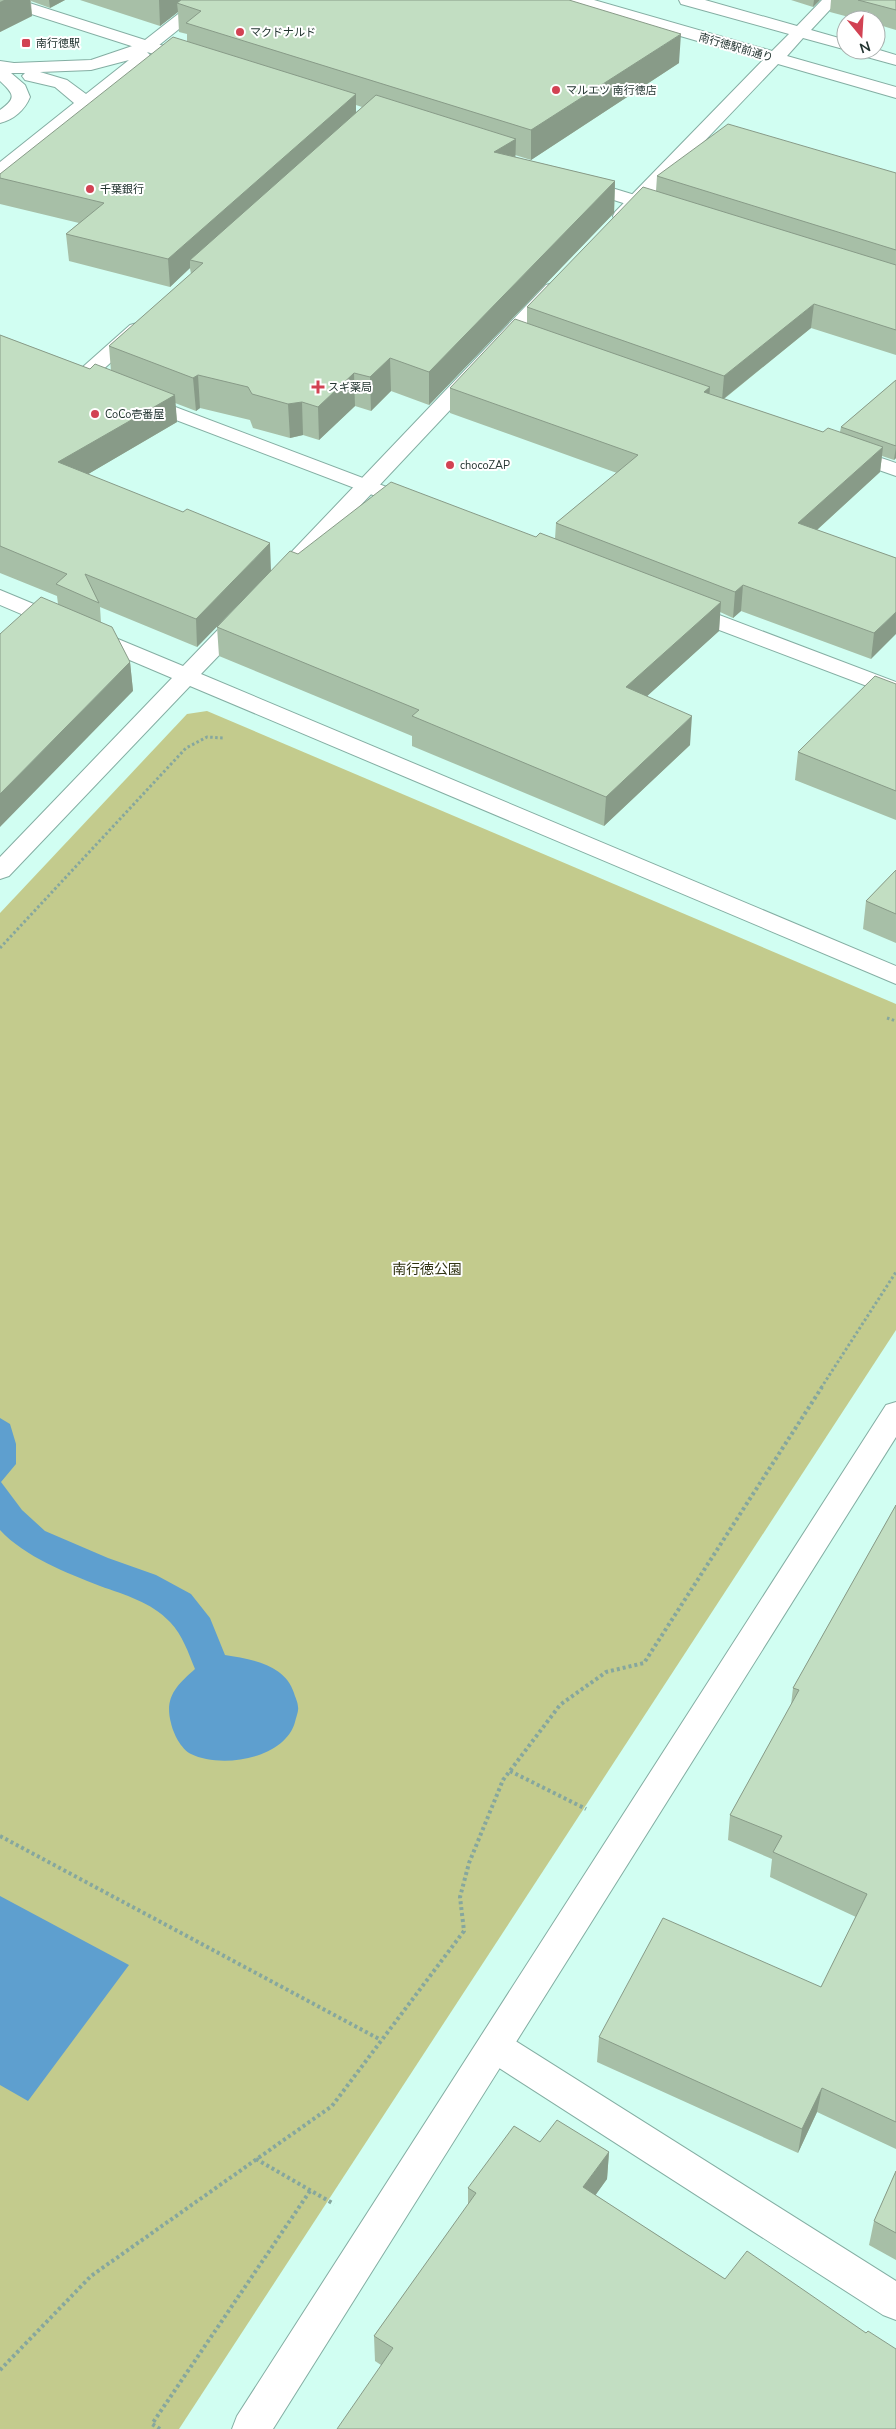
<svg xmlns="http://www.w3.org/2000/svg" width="896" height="2429" font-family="'Nunito Sans','Noto Sans JP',sans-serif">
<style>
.green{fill:#c3cb8d}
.water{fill:#5e9fcf}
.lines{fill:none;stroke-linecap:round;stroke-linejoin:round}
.street-casing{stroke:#84aea3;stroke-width:2}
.secondary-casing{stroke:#84aea3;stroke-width:2}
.path-far1{stroke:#86a79e;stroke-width:3;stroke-dasharray:2.5 2.5;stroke-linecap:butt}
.path{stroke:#86a79e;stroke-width:4;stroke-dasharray:3 3;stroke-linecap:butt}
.street{fill:#fff;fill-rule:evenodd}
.secondary{fill:#fff;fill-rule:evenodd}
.wall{fill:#a7bfa7;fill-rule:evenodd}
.shaded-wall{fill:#889b88}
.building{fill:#c2dec2;stroke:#889b88}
.poi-dot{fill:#d24253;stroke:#fff;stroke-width:2}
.labels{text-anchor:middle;stroke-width:4;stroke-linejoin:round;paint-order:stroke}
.far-poi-label{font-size:11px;fill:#223430;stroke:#fff;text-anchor:start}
.far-street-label{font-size:11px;fill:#223430;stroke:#fff}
.park-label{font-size:14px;fill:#303312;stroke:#fff}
</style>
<rect width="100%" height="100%" fill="#d1fef2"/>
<!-- green -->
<path class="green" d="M207,711L896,1004V1330L179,2429H0V913L187,714Z"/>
<!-- water -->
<path class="water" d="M0,1418L10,1424L16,1444V1464L1,1482L22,1510L45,1531L108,1558L156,1575L191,1594L210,1618L225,1655C250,1659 285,1664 294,1693C295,1697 298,1702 298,1707C299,1711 296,1717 295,1722C285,1759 221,1769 191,1754C181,1749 173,1733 171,1723C164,1697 177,1685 195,1669C188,1652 183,1636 170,1622C151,1602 125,1595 100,1586C67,1573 25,1557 0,1530Z
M0,1896L129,1965L28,2101L0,2085Z"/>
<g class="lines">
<!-- street casing -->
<g class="street-casing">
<path id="street" d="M147,41L198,56L201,60L198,64L192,65L147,52L150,55L143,66L6,175L0,176V162L74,103L55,87L25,80L22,76L25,73H11L25,85L30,97C25,110 13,120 0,123V110C17,98 14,94 0,81V61L14,63L91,60ZM129,60L86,94L67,80L40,72L91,70Z
M579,178L671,206L673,210L671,214L664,216L573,187L570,183L573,179Z
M137,323L144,325L147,329L144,333L90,381L83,383L76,381L73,377L76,373L130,325Z
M141,394L421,500L425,504L421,508L414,510L407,508L134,404L131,400L134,396Z
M846,446L896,463V476L839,456L836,452L839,448Z
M685,602L896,682V697L677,614L674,609L677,604Z
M494,2030L506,2035L896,2281V2320L883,2315L482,2057L477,2046L482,2035Z"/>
</g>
<!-- secondary casing -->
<g class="secondary-casing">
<path id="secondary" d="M0,0H20L145,40L196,0H215L153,50L147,51L0,4Z
M568,0H594L772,51L789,34L681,4L679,0H705L797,26L822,0H839L811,30L846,40L847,50L803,38L787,56L896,87V98L778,64L629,220H615L613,216L615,212L763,60L570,4Z
M876,49L896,55V65L856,54L853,50Z
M553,283L560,285L563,289L560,293L297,573L289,575L281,573L278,568L281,563L546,285Z
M0,590L183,666L236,611L244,609L252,611L255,616L252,621L201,674L896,966V984L190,686L9,876L0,879V857L172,678L0,605Z
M896,1402V1437L273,2429H232L237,2416L886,1405Z"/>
</g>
<!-- path-far1 -->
<path class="path-far1" d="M0,948L186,748L207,737L223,738
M887,1018L896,1021
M821,1388L896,1272"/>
<!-- path -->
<path class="path" d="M510,1771L586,1809
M0,1836L381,2040
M256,2159L334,2204
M0,2370L91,2276L332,2106L464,1931L460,1897L469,1863L503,1780L560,1705L606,1672L644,1663L822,1387
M160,2429L152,2424L310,2191"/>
<!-- street -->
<use href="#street" class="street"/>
<!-- secondary -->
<use href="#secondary" class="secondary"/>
</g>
<!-- wall -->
<path class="wall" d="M0,0H65L50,8L31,1L32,16L0,32Z
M80,0H569L679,63L531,160L515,155V157L615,181L614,213L429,405L391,391L371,411L355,406L319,440L303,435L290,438L253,428L250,420L200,408L196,411L175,403L177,422L88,474L271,571L197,647L100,607L101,623L130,662L133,691L58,604L57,596L0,573V335L90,369L111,371L109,346L191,274L190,268L170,287L69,261L66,234L79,223L0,204V174L187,41V34L179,32L178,12L160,26ZM356,105L362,107L356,112Z
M791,0H820L813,7Z
M831,0H896V30L876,24V20H860L830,12Z
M896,173V355L811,328L724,399L823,432H840L841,427L896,380V458L894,460L882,456L880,472L817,530L896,558L871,659L741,611L733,618L720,612L719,631L647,696L690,745L604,826L412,746V736L219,656L217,627L298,554L536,537L555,539L556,523L617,473L450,413V388L527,323V307L656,191L657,176Z
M896,684V820L795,780L798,752Z
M896,870V943L863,929L866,901Z
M896,1505V2149L817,2112L798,2153L597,2062L599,2037L821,1987L856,1917L770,1877L772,1859L728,1840L730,1815L791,1705L793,1688Z
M540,2142L609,2152L607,2179L595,2195L725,2279L866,2333L381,2365L375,2361L374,2336L468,2205V2188Z
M896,2171V2260L869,2245L874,2221Z"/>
<!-- shaded-wall -->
<path class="shaded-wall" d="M4,0H30L32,16L0,32V2Z
M49,0H65L50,8Z
M159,0H193L177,3L178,12L160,26Z
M814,0H820L813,7Z
M681,34L679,63L531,160V130Z
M356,94V120L190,260V268L170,287L168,259Z
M516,139L515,170L494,152Z
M615,181L614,213L429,405V372Z
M814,304L811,328L722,400L724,376Z
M390,358L391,391L371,411L370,377Z
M354,373L355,406L319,440L318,407Z
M198,375L200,408L196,411L193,378Z
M710,387L708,412L704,392Z
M175,395L177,422L61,490L58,462Z
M302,402L303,435L290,438L288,404Z
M896,445V458L894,460L896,446Z
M883,447L880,472L796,549L798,523Z
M270,543L271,571L197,647L196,619Z
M743,585L741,611L733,618L735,592Z
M721,602L719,631L624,717L626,687Z
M896,612V634L871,659L874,633Z
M130,662L133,691L0,827V794Z
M692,716L690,745L604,826L606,797Z
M822,2088L817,2112L798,2153L802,2129Z
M609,2152L607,2179L582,2214L583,2187Z"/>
<!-- building -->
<path class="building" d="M181,0H569L681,34L531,130L186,23L201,11L177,3Z
M858,0H896V10Z
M173,37L356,94L168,259L66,234L104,203L0,178V174Z
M376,95L516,139L494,152L615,181L429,372L390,358L370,377L354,373L318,407L302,402L288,404L252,394L248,387L198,375L193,378L109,346L203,263L190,260Z
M728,124L896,173V250L657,176Z
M643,187L896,265V330L814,304L724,376L527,307Z
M515,319L710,387L704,392L823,432L828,428L883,447L798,523L896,558V612L874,633L743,585L735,592L556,523L638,455L450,388Z
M0,335L90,369L95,364L175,395L58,462L183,512L187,509L270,543L196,619L85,574L99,603L56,584L67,574L0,546Z
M896,380V446L841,427Z
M391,482L536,537L540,533L721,602L626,687L692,716L606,797L412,716L419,710L217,627L290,551L298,554Z
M41,597L112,627L130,662L0,794V634Z
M875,676L896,684V791L798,752Z
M896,870V914L866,901Z
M896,1505V2122L822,2088L802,2129L599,2037L663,1918L821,1987L867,1894L773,1852L782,1836L730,1815L799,1690L793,1688Z
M557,2120L609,2152L583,2187L725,2279L747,2251L866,2333L868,2331L896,2349V2429H337L393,2348L374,2336L476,2193L468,2188L514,2126L540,2142Z
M896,2171V2233L874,2221Z"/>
<!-- markers -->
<g class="poi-dot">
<circle cx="240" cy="32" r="5"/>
<rect x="21" y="38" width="10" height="10" rx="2.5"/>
<circle cx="556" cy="90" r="5"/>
<circle cx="90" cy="189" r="5"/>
<path d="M315.5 379.5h5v5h5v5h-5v5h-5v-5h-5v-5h5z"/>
<circle cx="95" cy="414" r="5"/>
<circle cx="450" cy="465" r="5"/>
</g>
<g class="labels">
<!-- far-poi labels -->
<g class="far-poi-label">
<text x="250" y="36">マクドナルド</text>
<text x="36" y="47">南行徳駅</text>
<text x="566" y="94">マルエツ 南行徳店</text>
<text x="100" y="193">千葉銀行</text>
<text x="328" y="391">スギ薬局</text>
<text x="105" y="418">CoCo壱番屋</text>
<text x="460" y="469">chocoZAP</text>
</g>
<!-- far-street labels -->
<g class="far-street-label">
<text transform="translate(736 47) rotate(16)" y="4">南行徳駅前通り</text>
</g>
<!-- park labels -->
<g class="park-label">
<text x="427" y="1274">南行徳公園</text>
</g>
</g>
<!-- north arrow -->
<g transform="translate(861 35) rotate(162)"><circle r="24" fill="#ffffff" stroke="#a7aeac"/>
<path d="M0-4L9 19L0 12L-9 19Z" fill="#d24253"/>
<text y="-8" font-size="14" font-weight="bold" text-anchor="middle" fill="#223430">N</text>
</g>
</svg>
